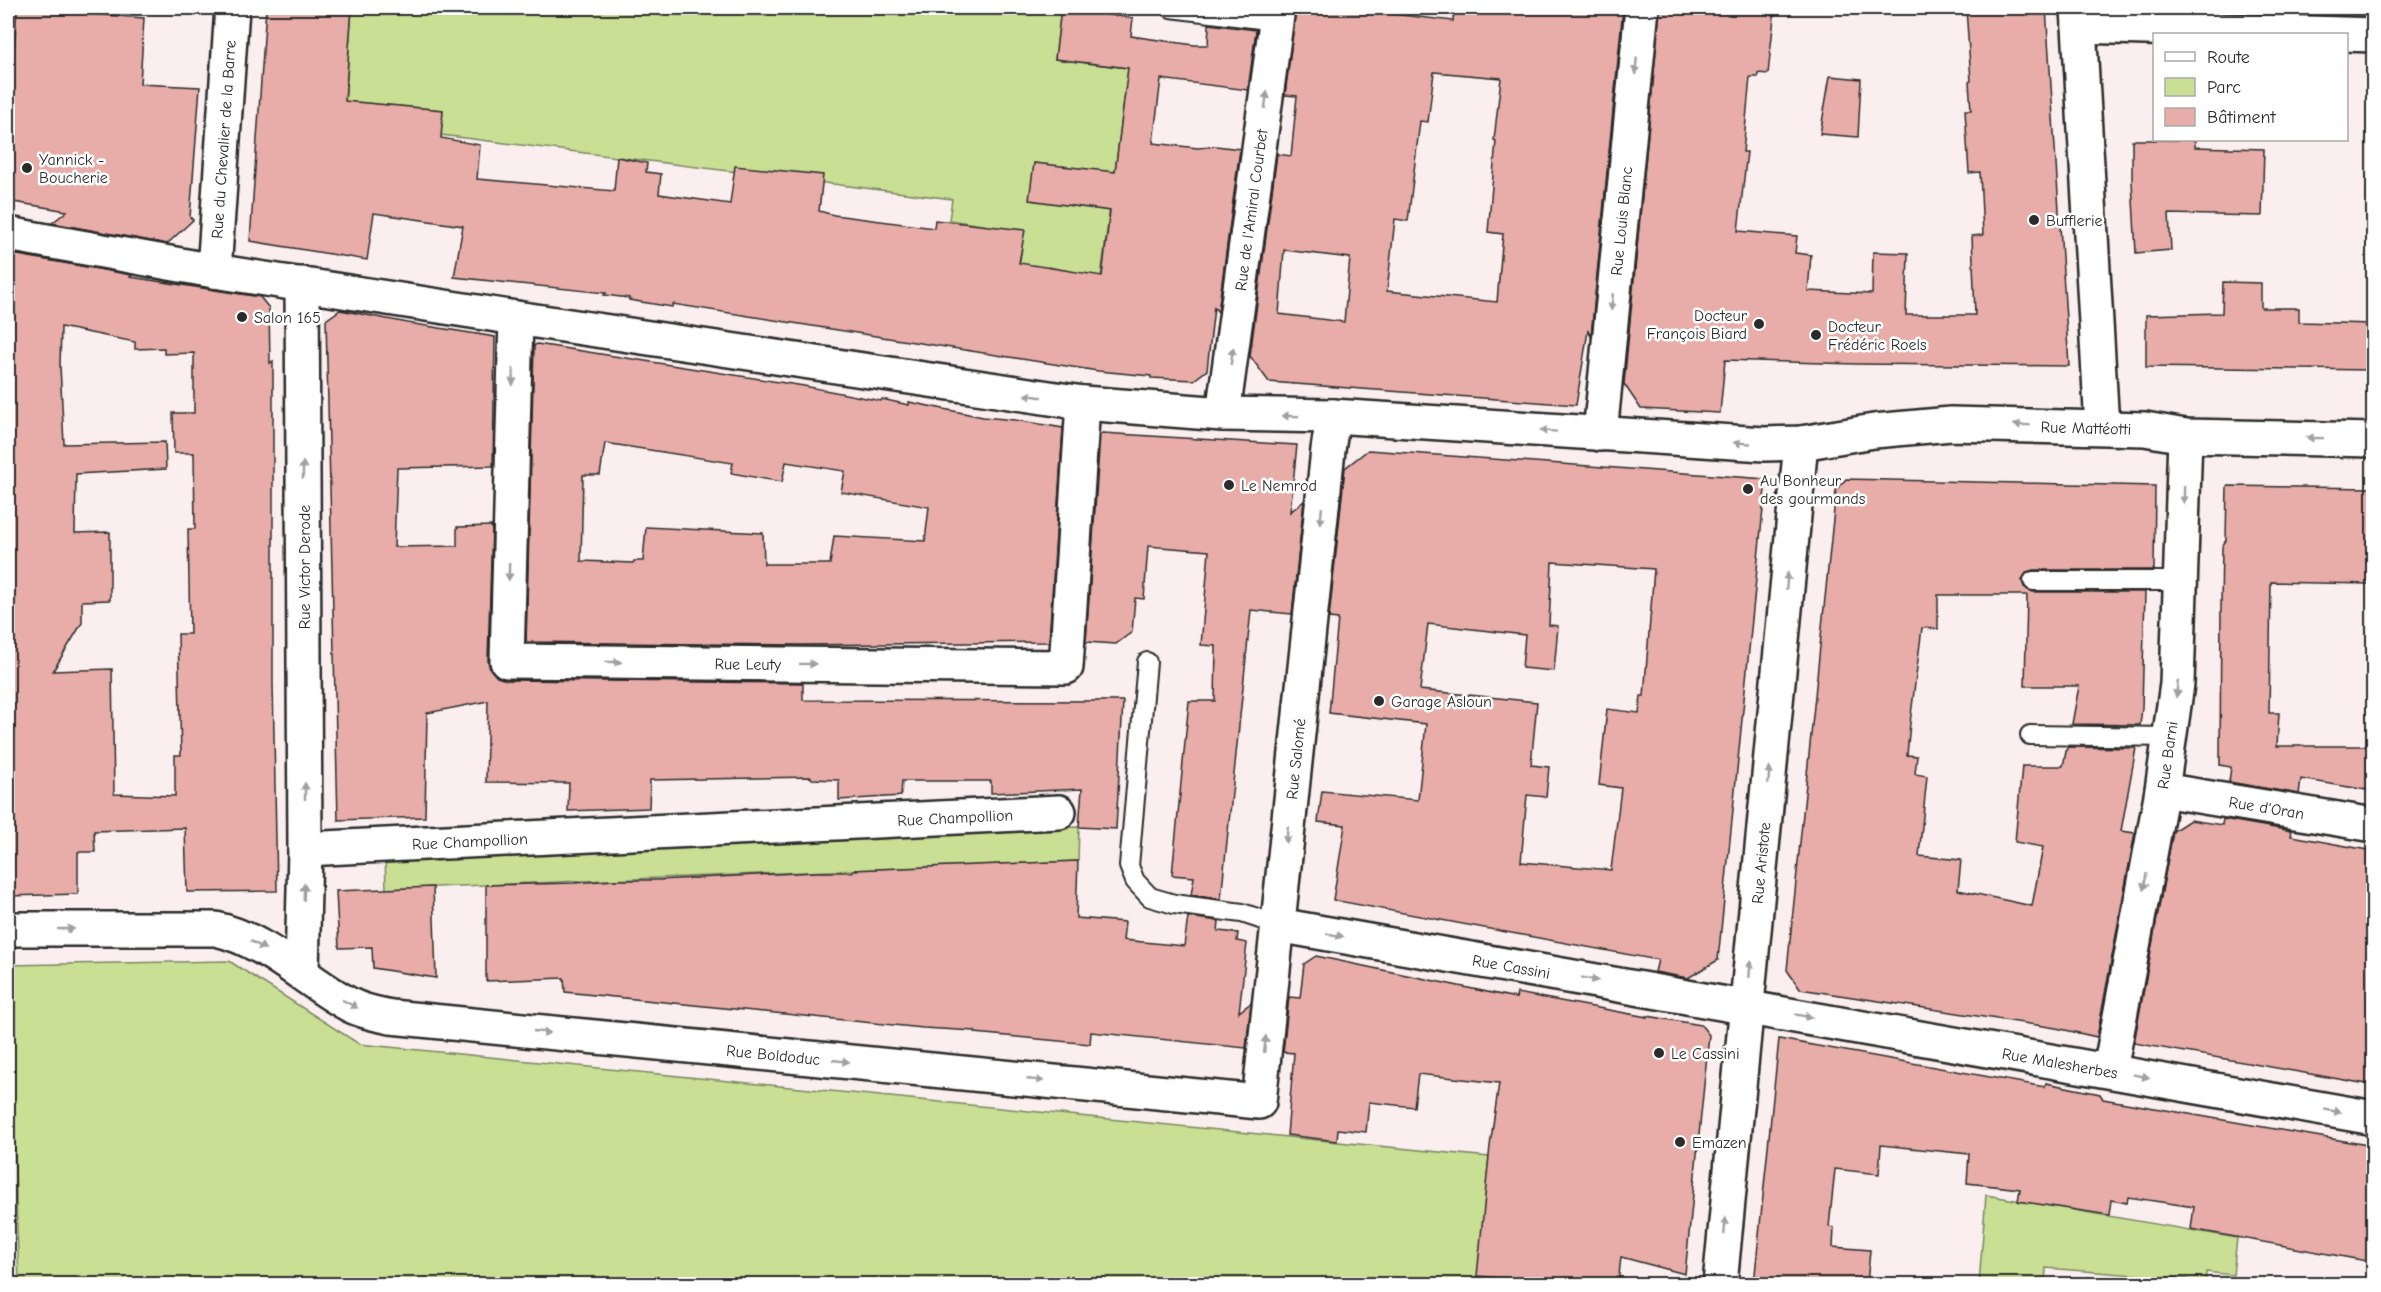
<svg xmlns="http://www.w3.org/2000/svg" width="2381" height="1292" font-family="'Comic Neue',sans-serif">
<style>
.green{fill:#c9df94;stroke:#7a8560;stroke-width:1.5}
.building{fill:#e8ada8;stroke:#2b2b2b;stroke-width:1.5;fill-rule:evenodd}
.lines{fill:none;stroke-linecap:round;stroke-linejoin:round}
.lane-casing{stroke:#2b2b2b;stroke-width:22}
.street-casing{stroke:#2b2b2b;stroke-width:38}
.secondary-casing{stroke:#2b2b2b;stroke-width:38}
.lane{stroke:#fff;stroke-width:18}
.street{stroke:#fff;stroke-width:33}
.secondary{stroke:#fff;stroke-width:33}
.oneway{fill:#a0a0a0}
.poi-dot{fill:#2b2b2b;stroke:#fff;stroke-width:2}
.labels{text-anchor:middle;stroke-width:5;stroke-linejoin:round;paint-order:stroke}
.street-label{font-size:16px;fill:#2b2b2b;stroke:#fff}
.poi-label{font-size:16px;fill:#2b2b2b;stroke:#fff;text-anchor:start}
</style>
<rect width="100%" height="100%" fill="#faefee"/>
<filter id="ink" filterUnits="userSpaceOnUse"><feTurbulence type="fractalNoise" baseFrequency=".0167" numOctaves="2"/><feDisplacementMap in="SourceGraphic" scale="12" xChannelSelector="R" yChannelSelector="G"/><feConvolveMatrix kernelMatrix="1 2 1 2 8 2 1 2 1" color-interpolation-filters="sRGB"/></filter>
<g filter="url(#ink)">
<!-- green -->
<path class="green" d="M352,8L1061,9L1055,59L1128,68L1115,172L1035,163L1030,195C1057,204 1081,208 1110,207L1096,315L1075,272L1048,267L1045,286L1017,281L1022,247L995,227L949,220L952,199L441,135L443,110L385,105L344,118Z
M1079,827L1078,861L386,889L385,855Z
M229,961L359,1044L1489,1157L1477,1284H19L8,965Z
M1986,1195L2237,1238L2233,1275L2206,1272L2205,1284H2187V1279L2046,1268L2045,1284H1979Z"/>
<!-- building -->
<path class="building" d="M17,8H66L65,12L144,18L140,84L200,87L190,217L193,220L167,244L52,223L67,211L8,201V138Z
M266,8H352L345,101L443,110L441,138L480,145L477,179L614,191L617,157L647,163L646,172L661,174L659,194L730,204L735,166L823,175L819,211L834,215L934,228L935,220L1025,230L1019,263L1102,276L1110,211L1029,200L1034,163L1115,172L1128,68L1055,59L1061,9L1133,18L1131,36L1194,45H1208L1209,24L1256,30L1248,90L1161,79L1153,143L1198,148L1216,146L1240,149L1218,312L1214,307L1207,370L1194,380L1151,378V376L1098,371L673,304L672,307L629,300V298L604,295L606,293L454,277L463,226L374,213L367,260L250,241Z
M1296,8H1367V11L1453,21L1454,8H1623L1591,336L1588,331L1576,405L1269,382L1250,356L1277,154L1291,156L1297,96L1285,95ZM1434,72L1501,78L1494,140L1496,141L1488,232L1503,234L1497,302L1387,291L1395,219L1408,221L1420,121L1428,122ZM1284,250L1350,258L1344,322L1279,314Z
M1660,8H1775L1768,74L1758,73V77H1750L1743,152H1747L1738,231L1797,236L1795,253L1811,255L1808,291L1872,294L1873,252L1908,253L1906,315H1975L1972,236L1983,235L1980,172L1969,173L1965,110H1971L1969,82L1971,81L1966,8H2046L2069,366L1857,364L1725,360L1720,413L1641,409L1624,384Z
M1830,76L1861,79L1858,137L1820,134Z
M2132,140H2195V147L2264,149L2262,216L2169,214L2171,250L2136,253L2132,182Z
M12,254L132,275L130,277L260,297L269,308L270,363L273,361V684L277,891L187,892L185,828L94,831L95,852H78V894L8,896V258ZM61,327L135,342V349L164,348V354L194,353V413H173L174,453H194L195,529H188L190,634H178L181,755H175V796L114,794L112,669L53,671L82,623V601L110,600V532L75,533L76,474L166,469L165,442L64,444L60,366Z
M2223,282L2261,283V308H2299V322L2373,324V370L2146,367V315L2222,313Z
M340,310L408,323L495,337L493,466L397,468L394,547L457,546V527L492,526L488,661L490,669L497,677L507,680L803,683V700L1123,701L1116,829L1079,827L1082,789L991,793V781H902L901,796L839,800V780L812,779L811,777L650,780L649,808L568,811L569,783L486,782L488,701L427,713L425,817L338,820L326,320Z
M537,344L804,386L881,401L882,399L909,405V402L983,417L1015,420L1063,428L1049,642L802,645L526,642L534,346ZM605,443L733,463L731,473L782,482L786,462L845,471L841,492L929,507L925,541L834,536L830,564H764L763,533L646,527L643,561H634L633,563L581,561L583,475H600Z
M1102,433L1297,445L1290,512L1304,501L1292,614L1251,610L1221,899L1191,895L1194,877L1172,875L1189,701H1215L1216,646L1201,645L1209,551L1148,546L1144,599L1135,598L1132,632L1116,644L1086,642L1100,435Z
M1368,450L1766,479L1718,960L1688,978L1655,972L1658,960L1333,900L1345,825L1318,822L1322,791L1418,800L1426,724L1329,713L1338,619L1329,618L1345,468ZM1552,562L1654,569L1644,696H1641L1639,713L1607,709L1599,785L1621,788L1611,870L1521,862L1527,795L1546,797L1549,767L1531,765L1537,702L1420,690L1428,624L1525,635L1522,668L1554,671L1558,626L1549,625Z
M1846,479L2155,486L2154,570H2033L2027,572L2022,580L2024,587L2033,592H2145L2142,708L2140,725L2072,724L2079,686H2025L2027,595H1938V629L1922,628L1910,723L1907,755L1917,756L1915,774L1927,776L1919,856L1961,860L1958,890L2032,906L2043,847L2015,842L2022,766H2063L2067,747L2136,748L2121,831L2135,833L2097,1037L2056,1028L1800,989L1787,970L1836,490Z
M2227,486L2373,488V564H2371L2369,584L2271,582L2269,713H2279L2277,746H2373V791L2301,779L2299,794L2229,782L2231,767L2220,765L2221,605L2222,547L2226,540Z
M2223,819L2292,831L2291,836L2373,851V1085L2134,1043L2173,831L2190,820L2222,825Z
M1078,861L1076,918L1125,922L1123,940L1184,946L1188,917L1219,921L1218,931L1238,933L1237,941L1247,943L1239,1012L1251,1003L1246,1048L1091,1032L1090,1044L975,1033V1031L923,1028L565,992L564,978L486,981V885L574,883L614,880H657L816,872H853V870Z
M433,887L436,978L373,968L372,947L339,948L336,891Z
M1316,956L1516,998L1517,993L1647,1017V1016L1701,1025L1709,1035L1685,1274L1621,1257L1618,1284H1575L1477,1276L1490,1146L1499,1083L1418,1074L1414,1107L1369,1102L1366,1132L1338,1129L1337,1141L1287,1135L1294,1053L1283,1052L1289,997L1300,998L1304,964Z
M1779,1039L2045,1087L2046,1083L2100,1094L2103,1099L2373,1146V1262L2191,1229L2194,1207L2128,1197L2127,1203L2111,1200L2109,1215L2018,1201L2020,1189L1967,1183L1969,1154L1881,1145L1879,1174L1835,1169L1829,1227L1834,1228L1833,1247L1870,1250L1867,1284H1754Z"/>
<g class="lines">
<!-- lane casing -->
<g class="lane-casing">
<path id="lane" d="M1171,8L1276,21
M2033,581H2181
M1147,662L1129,866L1135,881L1150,897L1174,904L1242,913L1278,925
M2030,735L2171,737"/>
</g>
<!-- street casing -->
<g class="street-casing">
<g id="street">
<path d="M2078,8L2102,427"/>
<path d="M2079,26L2374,35"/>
<path id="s1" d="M214,271L232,8"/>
<path id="s2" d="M516,318L507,661L1066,667L1083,403"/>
<path id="s3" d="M1223,414L1278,8"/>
<path id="s4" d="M1600,434L1642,8"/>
<path id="s5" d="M2162,790L2374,825"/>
<path id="s6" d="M305,849L1059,812"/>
<path id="s7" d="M1278,925L2374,1118"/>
<path id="s8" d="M8,929H216C268,941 304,980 350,1005C363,1012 377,1014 391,1017L1259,1102L1328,450L1333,416"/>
<path d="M302,971L305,849L302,284"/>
<path id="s9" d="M2110,1070L2162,790L2177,684L2185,436"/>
<path id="s10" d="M1720,1284L1801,443"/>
</g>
</g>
<!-- secondary casing -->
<g class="secondary-casing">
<g id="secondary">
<path id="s11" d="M8,234L214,271L516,318L1083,403L1223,414L1333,416L1764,444L1801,443L1874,431L1951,424L2145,429L2185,436L2374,440"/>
</g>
</g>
<!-- lane -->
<use href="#lane" class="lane"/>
<!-- street -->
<use href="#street" class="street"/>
<!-- secondary -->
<use href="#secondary" class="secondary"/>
</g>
<!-- one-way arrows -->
<defs><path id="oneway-solid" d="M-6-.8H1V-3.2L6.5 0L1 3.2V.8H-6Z" transform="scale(1.5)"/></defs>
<g class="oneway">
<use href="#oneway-solid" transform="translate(1636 66) rotate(96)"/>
<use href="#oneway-solid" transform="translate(1266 100) rotate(-82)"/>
<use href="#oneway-solid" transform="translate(1612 302) rotate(96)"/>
<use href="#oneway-solid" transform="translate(1232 356) rotate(-82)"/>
<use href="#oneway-solid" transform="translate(513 377) rotate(91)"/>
<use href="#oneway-solid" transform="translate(1033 396) rotate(-172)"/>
<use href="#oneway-solid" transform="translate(1290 416) rotate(-179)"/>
<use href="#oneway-solid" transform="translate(2022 425) rotate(-179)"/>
<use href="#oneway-solid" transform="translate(1548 431) rotate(-176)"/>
<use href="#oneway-solid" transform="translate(2315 438) rotate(-179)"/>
<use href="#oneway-solid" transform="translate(1742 443) rotate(-177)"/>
<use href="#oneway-solid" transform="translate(303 470) rotate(-90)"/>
<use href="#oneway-solid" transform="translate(2184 495) rotate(91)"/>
<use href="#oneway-solid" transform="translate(1321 516) rotate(96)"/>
<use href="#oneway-solid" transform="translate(509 572) rotate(91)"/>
<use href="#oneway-solid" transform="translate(1787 581) rotate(-85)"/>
<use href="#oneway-solid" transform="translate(613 662) rotate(1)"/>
<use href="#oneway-solid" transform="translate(808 664) rotate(1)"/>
<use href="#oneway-solid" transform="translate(2177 689) rotate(96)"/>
<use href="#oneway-solid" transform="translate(1769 775) rotate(-85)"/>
<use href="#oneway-solid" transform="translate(305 791) rotate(-90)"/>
<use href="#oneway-solid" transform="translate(1287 835) rotate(96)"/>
<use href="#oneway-solid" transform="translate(2145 882) rotate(100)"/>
<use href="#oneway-solid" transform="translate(304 892) rotate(-88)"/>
<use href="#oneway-solid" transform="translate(66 929)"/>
<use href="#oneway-solid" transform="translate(1335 935) rotate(10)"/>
<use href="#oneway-solid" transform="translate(258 945) rotate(29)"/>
<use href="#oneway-solid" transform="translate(1750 969) rotate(-85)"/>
<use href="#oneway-solid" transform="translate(1590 979) rotate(10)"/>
<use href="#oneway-solid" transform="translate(350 1004) rotate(28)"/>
<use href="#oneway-solid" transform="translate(1804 1016) rotate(10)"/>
<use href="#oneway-solid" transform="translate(542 1032) rotate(6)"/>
<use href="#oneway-solid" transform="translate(1265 1044) rotate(-84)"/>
<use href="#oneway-solid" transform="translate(841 1061) rotate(6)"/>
<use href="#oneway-solid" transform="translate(2141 1076) rotate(10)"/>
<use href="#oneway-solid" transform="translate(1035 1080) rotate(6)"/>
<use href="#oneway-solid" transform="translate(2333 1111) rotate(10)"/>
<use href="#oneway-solid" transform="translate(1725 1226) rotate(-85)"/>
</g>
</g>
<!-- markers -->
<g class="poi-dot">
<circle cx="27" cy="168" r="6"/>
<circle cx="2034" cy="220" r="6"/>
<circle cx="242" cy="317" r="6"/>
<circle cx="1759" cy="324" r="6"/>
<circle cx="1816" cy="335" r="6"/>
<circle cx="1229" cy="485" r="6"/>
<circle cx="1748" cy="489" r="6"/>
<circle cx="1379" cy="701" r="6"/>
<circle cx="1659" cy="1053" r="6"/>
<circle cx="1680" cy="1142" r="6"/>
</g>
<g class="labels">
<!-- street labels -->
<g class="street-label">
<text dy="6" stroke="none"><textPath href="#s1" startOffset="132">Rue du Chevalier de la Barre</textPath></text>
<text dy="6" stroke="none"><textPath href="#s3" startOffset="206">Rue de l'Amiral Courbet</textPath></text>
<text dy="6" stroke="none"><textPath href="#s4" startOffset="214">Rue Louis Blanc</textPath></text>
<text dy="6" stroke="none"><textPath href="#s11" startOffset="2094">Rue Mattéotti</textPath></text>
<text transform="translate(304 567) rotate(-90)" y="6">Rue Victor Derode</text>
<text dy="6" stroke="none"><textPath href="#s2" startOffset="584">Rue Leuty</textPath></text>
<text dy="6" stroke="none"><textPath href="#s9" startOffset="320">Rue Barni</textPath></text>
<text dy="6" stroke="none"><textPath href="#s8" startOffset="1623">Rue Salomé</textPath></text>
<text dy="6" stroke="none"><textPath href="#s5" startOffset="106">Rue d'Oran</textPath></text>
<text dy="6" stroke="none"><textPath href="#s6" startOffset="651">Rue Champollion</textPath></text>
<text dy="6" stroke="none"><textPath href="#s6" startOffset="165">Rue Champollion</textPath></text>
<text dy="6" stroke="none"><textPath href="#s10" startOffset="423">Rue Aristote</textPath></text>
<text dy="6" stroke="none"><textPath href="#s7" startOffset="237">Rue Cassini</textPath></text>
<text dy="6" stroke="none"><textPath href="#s8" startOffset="790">Rue Boldoduc</textPath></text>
<text dy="6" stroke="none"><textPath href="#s7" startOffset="794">Rue Malesherbes</textPath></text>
</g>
<!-- poi labels -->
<g class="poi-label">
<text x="39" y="165">Yannick -<tspan x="39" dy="18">Boucherie</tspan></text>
<text x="2046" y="226">Bufflerie</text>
<text x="1747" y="321" text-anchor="end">Docteur<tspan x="1747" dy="18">François Biard</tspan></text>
<text x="254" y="323">Salon 165</text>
<text x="1828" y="332">Docteur<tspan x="1828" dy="18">Frédéric Roels</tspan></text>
<text x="1760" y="486">Au Bonheur<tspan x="1760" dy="18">des gourmands</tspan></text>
<text x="1241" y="491">Le Nemrod</text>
<text x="1391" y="707">Garage Asloun</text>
<text x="1671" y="1059">Le Cassini</text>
<text x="1692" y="1148">Emazen</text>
</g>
</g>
<!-- margin -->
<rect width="2381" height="1292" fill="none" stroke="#fff" stroke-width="30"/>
<rect x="15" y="15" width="2351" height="1262" fill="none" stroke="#2b2b2b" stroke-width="2" filter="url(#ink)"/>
<!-- legend -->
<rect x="2153" y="33" width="195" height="108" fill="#ffffff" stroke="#aaaaaa" stroke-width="1.5"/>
<rect x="2165" y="52" width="30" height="9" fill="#ffffff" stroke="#aaaaaa" stroke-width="1.5"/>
<text x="2207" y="63" font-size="18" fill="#2b2b2b">Route</text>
<rect x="2165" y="78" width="30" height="18" fill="#c9df94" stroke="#aaaaaa" stroke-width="1.5"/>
<text x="2207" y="93" font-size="18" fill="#2b2b2b">Parc</text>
<rect x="2165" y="108" width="30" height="18" fill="#e8ada8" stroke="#aaaaaa" stroke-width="1.5"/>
<text x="2207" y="123" font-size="18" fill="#2b2b2b">Bâtiment</text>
</svg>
